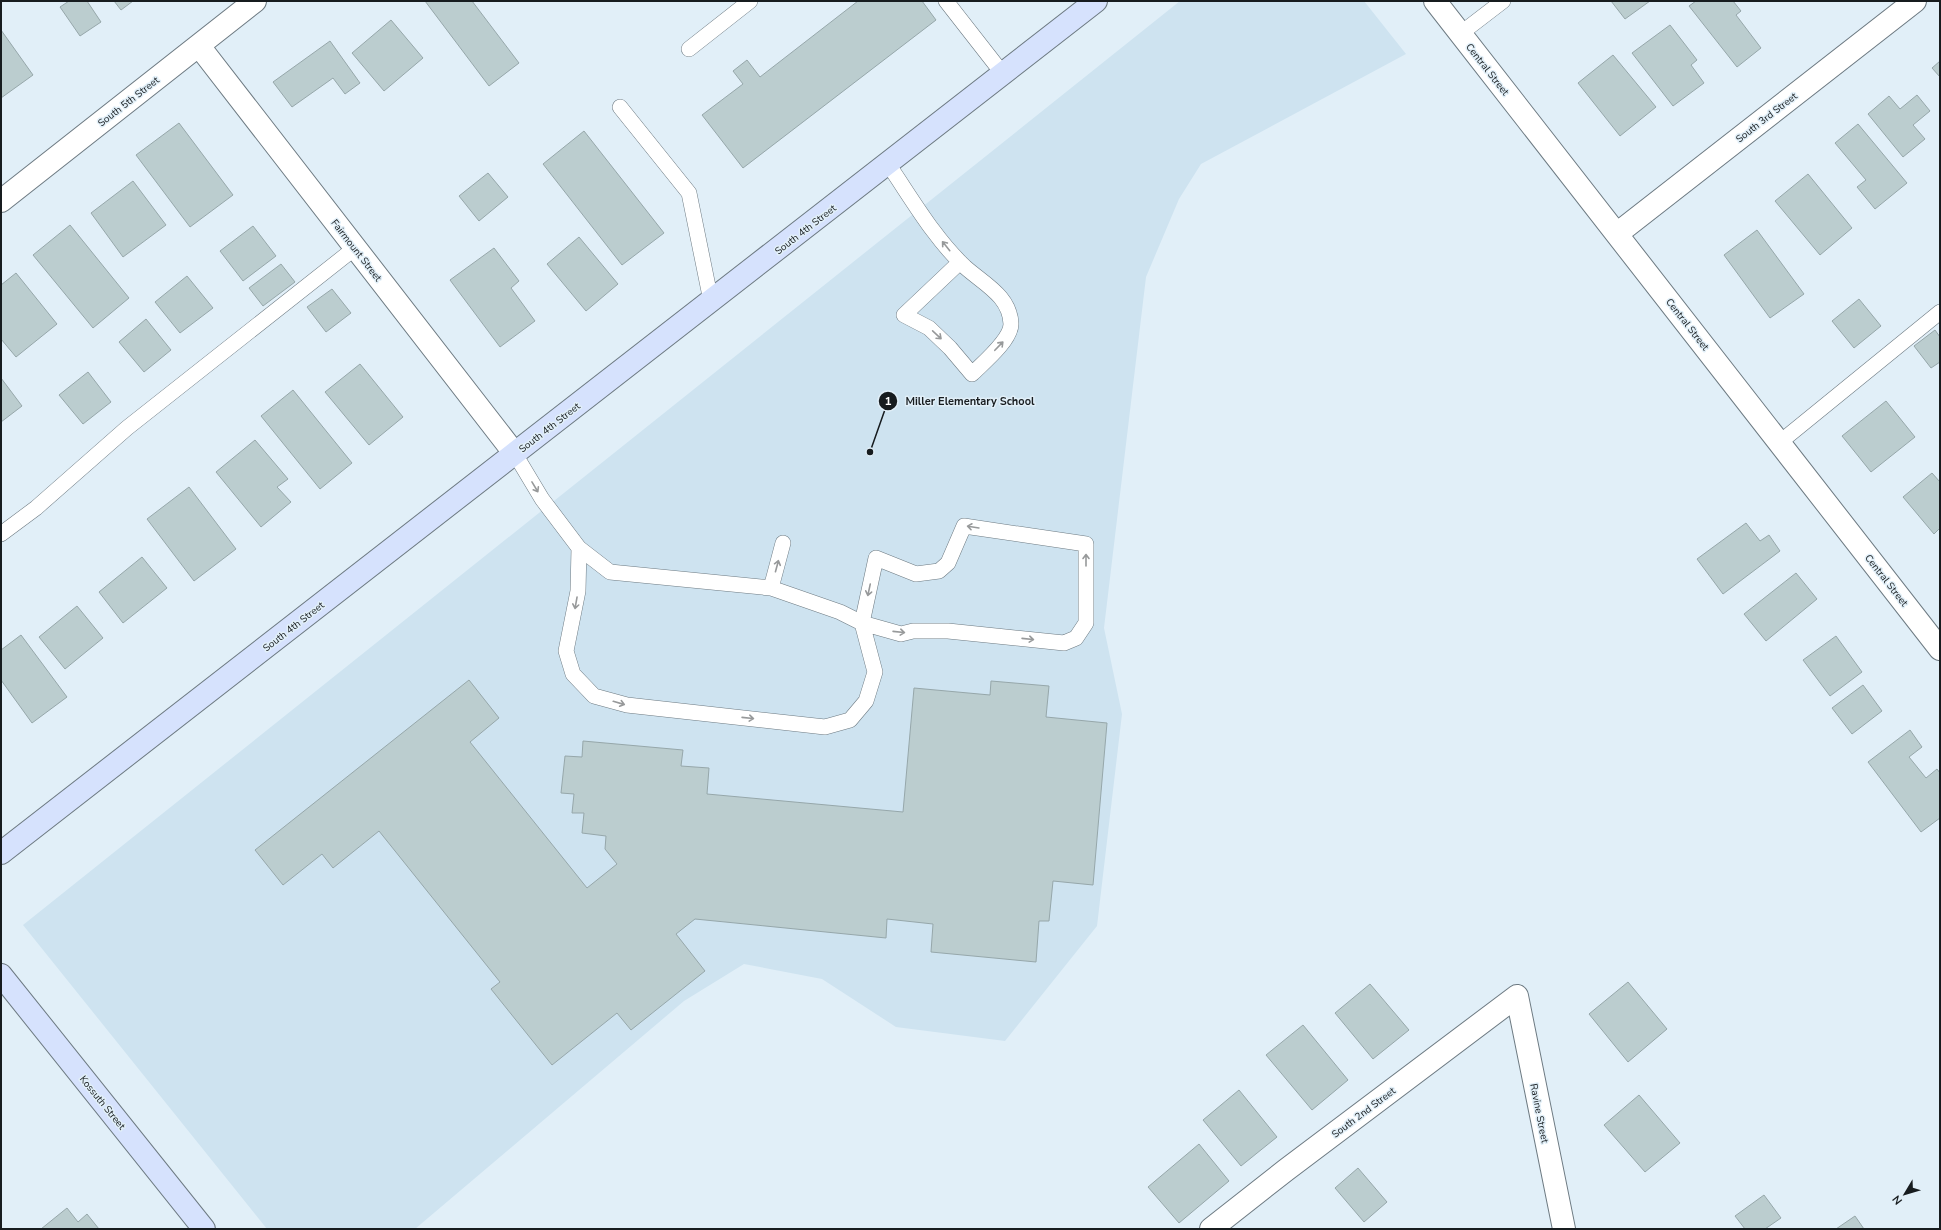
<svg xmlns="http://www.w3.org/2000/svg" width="1941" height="1230" font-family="'Nunito Sans',sans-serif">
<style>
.built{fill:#cee3f0}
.building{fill:#bbcdcf;stroke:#96a7aa}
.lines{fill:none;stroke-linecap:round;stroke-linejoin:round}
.lane-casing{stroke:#6d7a82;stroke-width:16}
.street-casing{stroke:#6d7a82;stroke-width:24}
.secondary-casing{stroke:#6d7a82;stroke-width:24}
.lane{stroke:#fff;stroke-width:15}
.street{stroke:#fff;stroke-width:22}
.secondary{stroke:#d6e2fd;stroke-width:22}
.oneway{stroke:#97999a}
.labels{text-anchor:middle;stroke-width:3;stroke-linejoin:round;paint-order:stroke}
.street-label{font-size:10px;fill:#171c1f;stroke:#e1eff8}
.leader{fill:none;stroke:#171c1f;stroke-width:1.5}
.callout-dot{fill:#171c1f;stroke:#e1eff8;stroke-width:1.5}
.mark-label{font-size:12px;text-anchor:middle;font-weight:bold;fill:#fff}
.callout-label{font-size:11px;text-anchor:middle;font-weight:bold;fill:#171c1f;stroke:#e1eff8;stroke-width:3;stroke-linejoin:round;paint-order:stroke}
</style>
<rect width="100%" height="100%" fill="#e1eff8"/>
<!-- built -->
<path class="built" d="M1180,1H1364L1406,54L1201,164L1179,199L1146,277L1104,628L1122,714L1097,926L1005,1041L896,1027L822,979L744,964L684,1001L415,1229H267L23,925Z"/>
<!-- building -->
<path class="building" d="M69,1H87L101,22L80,36L60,7Z
M114,1H133L121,10Z
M425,1H472L519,63L489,86Z
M858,1H922L936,20L743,168L702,115L743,84L733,71L747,60L760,77Z
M1611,1H1650L1625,19Z
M1696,1H1733L1741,11L1736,15L1761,48L1737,67L1689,6Z
M391,20L423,58L384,91L352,53Z
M1670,25L1697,60L1691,65L1704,83L1673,106L1632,53Z
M1,30L33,75L1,98Z
M330,41L360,83L345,94L333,78L292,107L273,82Z
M1613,55L1656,107L1620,136L1578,83Z
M1940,61V77L1932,68Z
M1917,95L1930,111L1913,125L1925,139L1903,157L1868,114L1889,96L1900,109Z
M179,123L233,195L190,227L136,155Z
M1858,124L1907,183L1875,209L1857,187L1866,180L1835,143Z
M584,131L664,233L622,265L543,164Z
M488,173L508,197L479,221L459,196Z
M1808,174L1852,228L1820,255L1775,201Z
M133,181L166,225L123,257L91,213Z
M70,225L129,298L93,328L33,255Z
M253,226L276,256L243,281L220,251Z
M1757,230L1804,294L1770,318L1724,255Z
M579,237L618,284L586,311L547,264Z
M494,248L519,281L511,288L535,321L500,347L450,280Z
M281,264L295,282L263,306L249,288Z
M16,273L57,324L16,357L1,339V285Z
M187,276L213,308L180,333L155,302Z
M332,289L351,313L326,332L307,307Z
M1859,299L1881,326L1854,348L1832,321Z
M146,319L171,350L144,372L119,342Z
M1935,330L1940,337V362L1931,368L1914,346Z
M360,364L403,417L369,445L325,392Z
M88,372L111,402L83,424L59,395Z
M1,378L22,406L1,422Z
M293,390L352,463L320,489L261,416Z
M1886,401L1915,437L1871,472L1842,436Z
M255,440L288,479L277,487L291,502L261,527L216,472Z
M1932,473L1940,482V528L1934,534L1903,497Z
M189,487L236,549L194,581L147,519Z
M1746,523L1760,541L1769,535L1780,551L1723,594L1697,559Z
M142,557L167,588L123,623L99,592Z
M1796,573L1817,599L1766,641L1744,614Z
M77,606L103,638L65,669L39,637Z
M21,635L67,697L32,723L1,680V650Z
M1836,636L1862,672L1830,696L1803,660Z
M469,680L499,718L470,742L587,888L617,864L605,849L606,836L582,833L584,813H572L574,794L561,793L565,756L582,757L583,741L683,750L681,766L709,768L707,794L903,812L914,688L990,695L991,681L1049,686L1046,717L1107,723L1093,885L1053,881L1049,921H1039L1036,962L931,952L933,924L887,919L886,938L695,919L676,934L705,971L631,1030L617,1013L552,1065L491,989L500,982L379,831L333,868L322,854L283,885L255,850Z
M1863,685L1882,711L1852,734L1832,708Z
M1910,730L1922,747L1909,757L1926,778L1937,769L1940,773V818L1921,832L1868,762Z
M1628,982L1667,1029L1628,1062L1589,1014Z
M1370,984L1409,1030L1373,1059L1335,1013Z
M1303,1025L1348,1080L1312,1110L1266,1055Z
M1239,1090L1277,1137L1241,1166L1203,1120Z
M1639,1095L1680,1143L1645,1172L1604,1125Z
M1199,1144L1229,1181L1179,1223L1148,1187Z
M1358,1168L1387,1202L1364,1222L1335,1188Z
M1764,1195L1781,1218L1765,1229H1745L1735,1216Z
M67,1208L78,1222L87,1214L99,1229H41Z
M1855,1216L1864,1229H1836Z"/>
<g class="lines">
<!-- lane casing -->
<g class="lane-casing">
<path id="lane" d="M946,1L1003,74
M1460,34L1503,1
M689,49L750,1
M620,107L689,193L711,301
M888,164C912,199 934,238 965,267C984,284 1010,296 1011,324C1011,340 983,363 972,374L950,348L929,328L904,315L960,262
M1779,443L1940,312
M515,454L542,499L579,548L578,591L566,651L573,674L594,696L627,705L825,727L850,720L866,701L875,672L862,623L876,558L916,574L939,571L948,563L964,526L1086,544V623L1076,638L1064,643L948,631H913L901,634L862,623L840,612L771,588L610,572L579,548
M1,534L36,508L127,428L355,248
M771,588L783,543"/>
</g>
<!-- street casing -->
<g class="street-casing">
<path id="street" d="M1435,1L1940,649
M199,46L515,454
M1,201L255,1
M1618,233L1915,1
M1211,1229L1286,1170L1517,996L1564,1229"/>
</g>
<!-- secondary casing -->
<g class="secondary-casing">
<path id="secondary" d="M1,853L1096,1
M1,975L204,1229"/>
</g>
<!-- lane -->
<use href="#lane" class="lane"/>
<!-- street -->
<use href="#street" class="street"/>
<!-- secondary -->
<use href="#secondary" class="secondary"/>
</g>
<!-- one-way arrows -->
<defs><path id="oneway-shaft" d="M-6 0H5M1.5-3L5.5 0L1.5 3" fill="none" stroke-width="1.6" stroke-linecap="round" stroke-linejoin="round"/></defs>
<g class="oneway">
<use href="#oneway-shaft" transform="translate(946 246) rotate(-129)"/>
<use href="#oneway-shaft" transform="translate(937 335) rotate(43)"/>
<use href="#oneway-shaft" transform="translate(999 346) rotate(-46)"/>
<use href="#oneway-shaft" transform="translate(535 487) rotate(59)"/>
<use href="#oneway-shaft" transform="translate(973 527) rotate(-171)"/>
<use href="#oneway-shaft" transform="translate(1086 560) rotate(-90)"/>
<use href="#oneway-shaft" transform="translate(777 566) rotate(-75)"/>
<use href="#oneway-shaft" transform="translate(869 590) rotate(102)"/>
<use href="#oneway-shaft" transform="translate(576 603) rotate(100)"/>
<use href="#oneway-shaft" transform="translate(899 632) rotate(6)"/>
<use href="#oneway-shaft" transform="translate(1028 639) rotate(6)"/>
<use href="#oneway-shaft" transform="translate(619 703) rotate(16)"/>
<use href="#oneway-shaft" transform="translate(748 718) rotate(6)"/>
</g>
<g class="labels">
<!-- street labels -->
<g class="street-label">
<text transform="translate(1488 69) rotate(52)" y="4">Central Street</text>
<text transform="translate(128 101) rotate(-38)" y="4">South 5th Street</text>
<text transform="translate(1766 117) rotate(-38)" y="4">South 3rd Street</text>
<text transform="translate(805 229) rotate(-38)" y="4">South 4th Street</text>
<text transform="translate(357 250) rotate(52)" y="4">Fairmount Street</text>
<text transform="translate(1688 324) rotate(52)" y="4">Central Street</text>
<text transform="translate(549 427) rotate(-38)" y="4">South 4th Street</text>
<text transform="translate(1887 580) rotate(52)" y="4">Central Street</text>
<text transform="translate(293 626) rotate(-38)" y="4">South 4th Street</text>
<text transform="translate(103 1102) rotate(51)" y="4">Kossuth Street</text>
<text transform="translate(1363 1112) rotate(-37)" y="4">South 2nd Street</text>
<text transform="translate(1540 1113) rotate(79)" y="4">Ravine Street</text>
</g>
</g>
<!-- callouts -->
<path class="leader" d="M870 452L888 401"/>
<g class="callout-dot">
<circle cx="870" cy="452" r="4"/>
<circle cx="888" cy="401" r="10"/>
</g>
<g class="mark-label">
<text x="888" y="405">1</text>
</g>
<g class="callout-label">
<text x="970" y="405">Miller Elementary School</text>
</g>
<!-- border -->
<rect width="1941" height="1230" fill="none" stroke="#171c1f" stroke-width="4"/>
<!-- north arrow -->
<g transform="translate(1905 1194) rotate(232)" stroke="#e1eff8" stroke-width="3" paint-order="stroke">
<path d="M0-3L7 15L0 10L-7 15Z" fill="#171c1f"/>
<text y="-6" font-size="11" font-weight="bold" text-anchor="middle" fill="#171c1f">N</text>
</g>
</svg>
